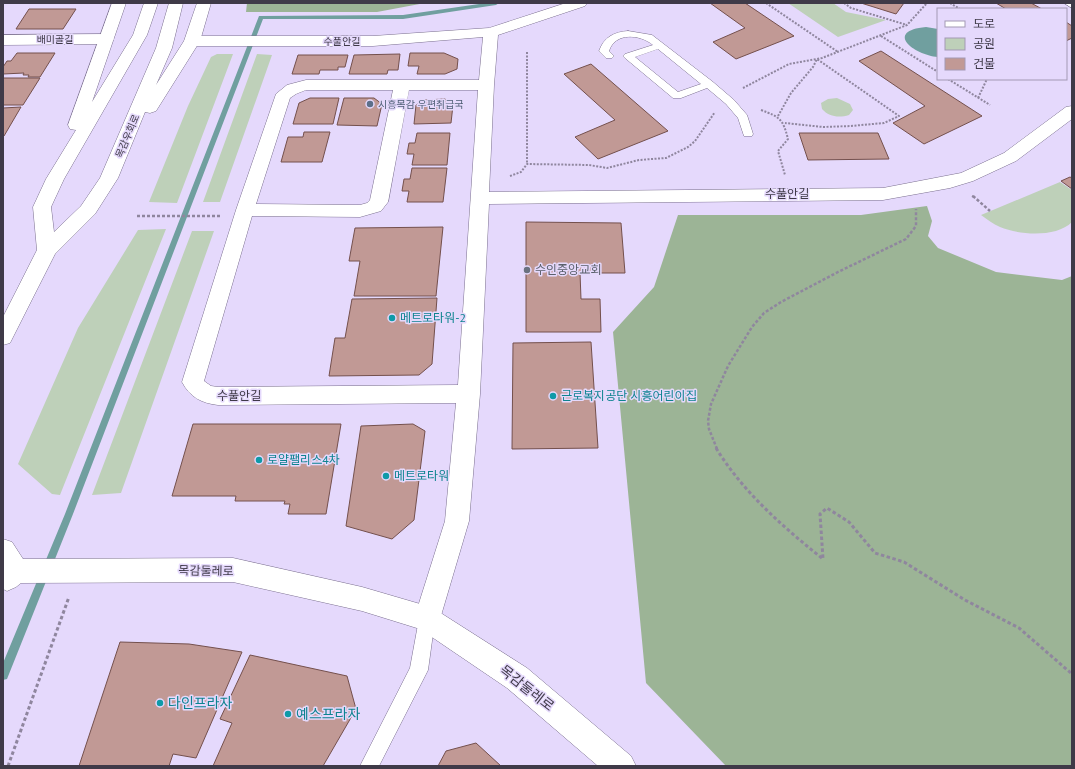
<svg xmlns="http://www.w3.org/2000/svg" width="1075" height="769" font-family="'PT Sans','Noto Sans KR',sans-serif">
<style>
.green{fill:#bed0b9}
.forest{fill:#9cb496}
.water{fill:#709f9f}
.lines{fill:none;stroke-linecap:round;stroke-linejoin:round}
.stream{fill:#709f9f;fill-rule:evenodd}
.building{fill:#c19995;stroke:#74504d}
.lane-casing{stroke:#7b708f;stroke-width:1}
.street-casing{stroke:#7b708f;stroke-width:1}
.secondary-casing{stroke:#7b708f;stroke-width:1}
.path-far2{stroke:#8f869e;stroke-width:2;stroke-dasharray:2 1.5;stroke-linecap:butt}
.path-far1{stroke:#8f869e;stroke-width:2.5;stroke-dasharray:3 2;stroke-linecap:butt}
.path{stroke:#8f869e;stroke-width:3;stroke-dasharray:3.5 2.5;stroke-linecap:butt}
.lane{fill:#fff;fill-rule:evenodd}
.street{fill:#fff;fill-rule:evenodd}
.secondary{fill:#fff;fill-rule:evenodd}
.service-dot{fill:#5c6f8a;stroke:#e5d9fc;stroke-width:1.5}
.worship-dot{fill:#6b7280;stroke:#e5d9fc;stroke-width:1.5}
.culture-dot{fill:#0f9aa8;stroke:#e5d9fc;stroke-width:1.5}
.labels{text-anchor:middle;stroke-width:3;stroke-linejoin:round;paint-order:stroke}
.far-street-label{font-size:10px;fill:#3f3a48;stroke:#e5d9fc}
.far-service-label{font-size:10px;fill:#4e5e75;stroke:#e5d9fc;text-anchor:start}
.street-label{font-size:12px;fill:#3f3a48;stroke:#e5d9fc}
.worship-label{font-size:12px;fill:#5b616d;stroke:#e5d9fc;text-anchor:start}
.culture-label{font-size:12px;fill:#0d838f;stroke:#e5d9fc;text-anchor:start}
.near-street-label{font-size:14px;fill:#3f3a48;stroke:#e5d9fc}
.near-culture-label{font-size:14px;fill:#0d838f;stroke:#e5d9fc;text-anchor:start}
</style>
<rect width="100%" height="100%" fill="#e5d9fc"/>
<!-- green -->
<path class="green" d="M788,3H833L846,12L886,20L838,37Z
M217,54H233L177,203L149,202L188,106L211,57Z
M257,54L272,55L220,202H203Z
M837,98L850,104L853,110L849,115C839,118 829,117 822,109L821,103L828,99Z
M1060,182L1072,190V222C1056,238 1019,235 1000,227C993,224 987,219 981,215Z
M166,229L60,495L52,494L18,464L78,328L138,230Z
M192,231H214L121,493L92,495Z"/>
<!-- forest -->
<path class="forest" d="M247,3H425L377,12H246Z
M927,206L932,221L928,236L938,248L996,272L1062,280L1072,276V766H726L646,683L613,332L654,287L678,215H861Z"/>
<!-- water -->
<path class="water" d="M926,27L938,29V57C913,55 884,31 926,27Z"/>
<g class="lines">
<!-- stream -->
<path class="stream" d="M486,3H499L496,5L403,19H263L73,514L7,679L3,680V663L65,514L259,16L403,15Z"/>
</g>
<!-- building -->
<path class="building" d="M710,3H745L794,36L736,59L713,42L745,28Z
M861,3H904L896,14Z
M996,3H1031L1042,9H1006Z
M29,9H76L63,29H16Z
M1066,22L1072,26V38L1066,41Z
M881,51L982,116L924,144L893,123L925,106L859,61Z
M17,53H55L40,77H28L29,75H23L24,73L3,74V67L7,61H11Z
M410,53H444L458,59L457,69L445,74H417L419,66H408Z
M400,54L398,70H388L387,74H349L354,55Z
M298,55H348L345,67H338V70H320L319,74H292Z
M591,64L668,131L598,159L575,137L615,120L564,74Z
M3,78H40L23,105H3Z
M310,98H339L333,124H293L299,103Z
M344,98H374L382,104L377,126L337,125Z
M445,99L453,105L451,123L414,124L416,105L425,100Z
M21,107L4,136H3V108Z
M304,132H330L322,162H281L288,137H303Z
M417,133H450L447,165H412L414,154H407L409,143H415Z
M799,133H878L889,159L808,160Z
M412,168H447L443,202H407L409,191H402L404,179H410Z
M1070,177L1072,178V189L1061,181Z
M526,222L621,223L625,273H580L581,299H600L601,332H526Z
M443,227L436,296H354L360,261H349L355,228Z
M437,298L432,364L419,375L329,376L335,338H345L352,299Z
M591,342L598,448L512,449L513,343Z
M193,424H341L326,514H288L290,504H284L285,501H235L236,496H172Z
M413,424L425,431L414,520L392,539L346,526L361,426Z
M120,642L189,644L242,652L196,758L173,754L169,766H79Z
M250,655L347,676L356,709L323,766H213L232,723L220,719Z
M476,743L501,766H438L446,751Z"/>
<g class="lines">
<!-- lane casing -->
<g class="lane-casing">
<path id="lane" d="M1064,3H1072V8Z
M628,31L652,35L713,82L734,100L747,115L753,134L752,136H744L738,118L726,104L707,88L681,98H673L625,58L623,56L625,54L653,45C640,34 615,32 609,51L614,56L612,58H606L599,51C604,37 614,32 628,31ZM658,49L701,84L678,92L635,57Z
M427,611L433,613L435,619L428,670L425,676L379,766H360L410,668L419,619L421,613Z"/>
</g>
<!-- street casing -->
<g class="street-casing">
<path id="street" d="M566,3H587L585,6L498,35L494,85L489,192L883,188L961,173L1004,153L1066,107L1072,106V119L1016,161L973,181L950,188L883,200L489,204L480,394L469,521L440,619L436,628L427,632L418,628L414,619L445,521L456,403L218,405C201,403 190,397 182,382L236,210L276,94L287,85L306,80H479L483,37L373,46H192L187,44L184,41L187,38L192,36H373L489,28ZM306,90H393L370,200L367,203L360,205L256,204L290,98L296,94ZM409,90H478L458,385L218,387L211,386L204,381L252,216L360,217L381,211L388,202Z
M106,34L111,36L114,39L111,42L106,44L3,45V35Z"/>
</g>
<!-- secondary casing -->
<g class="secondary-casing">
<path id="secondary" d="M112,3H126L92,102L133,35L144,3H158L147,35L64,179L51,207L54,232L81,206L100,178L156,48L169,3H183L172,48L156,85L184,41L197,3H211L200,41L156,111L150,113L145,112L118,178L95,214L55,254L10,343L3,345V317L37,250L33,207L46,179L76,130L70,129L68,125Z
M3,539L12,542L23,559L233,558L362,587L427,606L436,610L527,668L631,756L636,766H598L507,688L420,629L362,611L233,582L21,583L16,587L7,591L3,589Z"/>
</g>
<!-- path-far2 -->
<path class="path-far2" d="M766,3L838,52
M844,3L851,8L907,25
M950,3L960,9
M881,36L938,72
M527,52V164
M948,79L990,105
M743,88L789,64L822,58L907,25L927,3
M978,98L987,79
M761,110C780,117 783,119 788,139L778,151L785,175
M778,116L791,93L813,67L817,59L899,116L884,123L851,126L823,127L785,123
M510,176L521,172L527,164L589,165L607,168L639,160L666,158L688,147L695,141L715,112
M972,196L974,197"/>
<!-- path-far1 -->
<path class="path-far1" d="M973,196L990,211
M137,216H221
M717,449L709,429L708,421L711,404L728,366L752,327L764,313L781,302L838,272L906,239L916,226V209"/>
<!-- path -->
<path class="path" d="M716,448C743,492 783,527 823,559L820,514L827,508L849,522L875,553L904,562L965,600L1019,628L1072,674
M8,766L69,597"/>
<!-- lane -->
<use href="#lane" class="lane"/>
<!-- street -->
<use href="#street" class="street"/>
<!-- secondary -->
<use href="#secondary" class="secondary"/>
</g>
<!-- markers -->
<circle class="service-dot" cx="370" cy="104" r="4"/>
<circle class="worship-dot" cx="527" cy="270" r="4"/>
<g class="culture-dot">
<circle cx="392" cy="318" r="4"/>
<circle cx="553" cy="396" r="4"/>
<circle cx="259" cy="460" r="4"/>
<circle cx="386" cy="476" r="4"/>
<circle cx="160" cy="703" r="4"/>
<circle cx="288" cy="714" r="4"/>
</g>
<g class="labels">
<!-- far-street labels -->
<g class="far-street-label">
<text x="55" y="43">배미골길</text>
<text x="342" y="45">수풀안길</text>
<text transform="translate(127 136) rotate(-67)" y="4">목감우회로</text>
</g>
<!-- far-service labels -->
<g class="far-service-label">
<text x="378" y="108">시흥목감 우편취급국</text>
</g>
<!-- street labels -->
<g class="street-label">
<text x="787" y="198">수풀안길</text>
<text x="239" y="400">수풀안길</text>
<text transform="translate(206 571) rotate(1)" y="4">목감둘레로</text>
</g>
<!-- worship labels -->
<g class="worship-label">
<text x="535" y="274">수인중앙교회</text>
</g>
<!-- culture labels -->
<g class="culture-label">
<text x="400" y="322">메트로타워-2</text>
<text x="561" y="400">근로복지공단 시흥어린이집</text>
<text x="267" y="464">로얄팰리스4차</text>
<text x="394" y="480">메트로타워</text>
</g>
<!-- near-street labels -->
<g class="near-street-label">
<text transform="translate(527 688) rotate(38)" y="5">목감둘레로</text>
</g>
<!-- near-culture labels -->
<g class="near-culture-label">
<text x="168" y="708">다인프라자</text>
<text x="296" y="719">예스프라자</text>
</g>
</g>
<!-- border -->
<rect width="1075" height="769" fill="none" stroke="#3f3a48" stroke-width="8"/>
<!-- legend -->
<rect x="937" y="8" width="130" height="72" fill="#e5d9fc" stroke="#a399b4"/>
<rect x="945" y="21" width="20" height="6" fill="#ffffff" stroke="#a399b4"/>
<text x="973" y="28" font-size="12" fill="#3f3a48">도로</text>
<rect x="945" y="38" width="20" height="12" fill="#bed0b9" stroke="#a399b4"/>
<text x="973" y="48" font-size="12" fill="#3f3a48">공원</text>
<rect x="945" y="58" width="20" height="12" fill="#c19995" stroke="#a399b4"/>
<text x="973" y="68" font-size="12" fill="#3f3a48">건물</text>
</svg>
